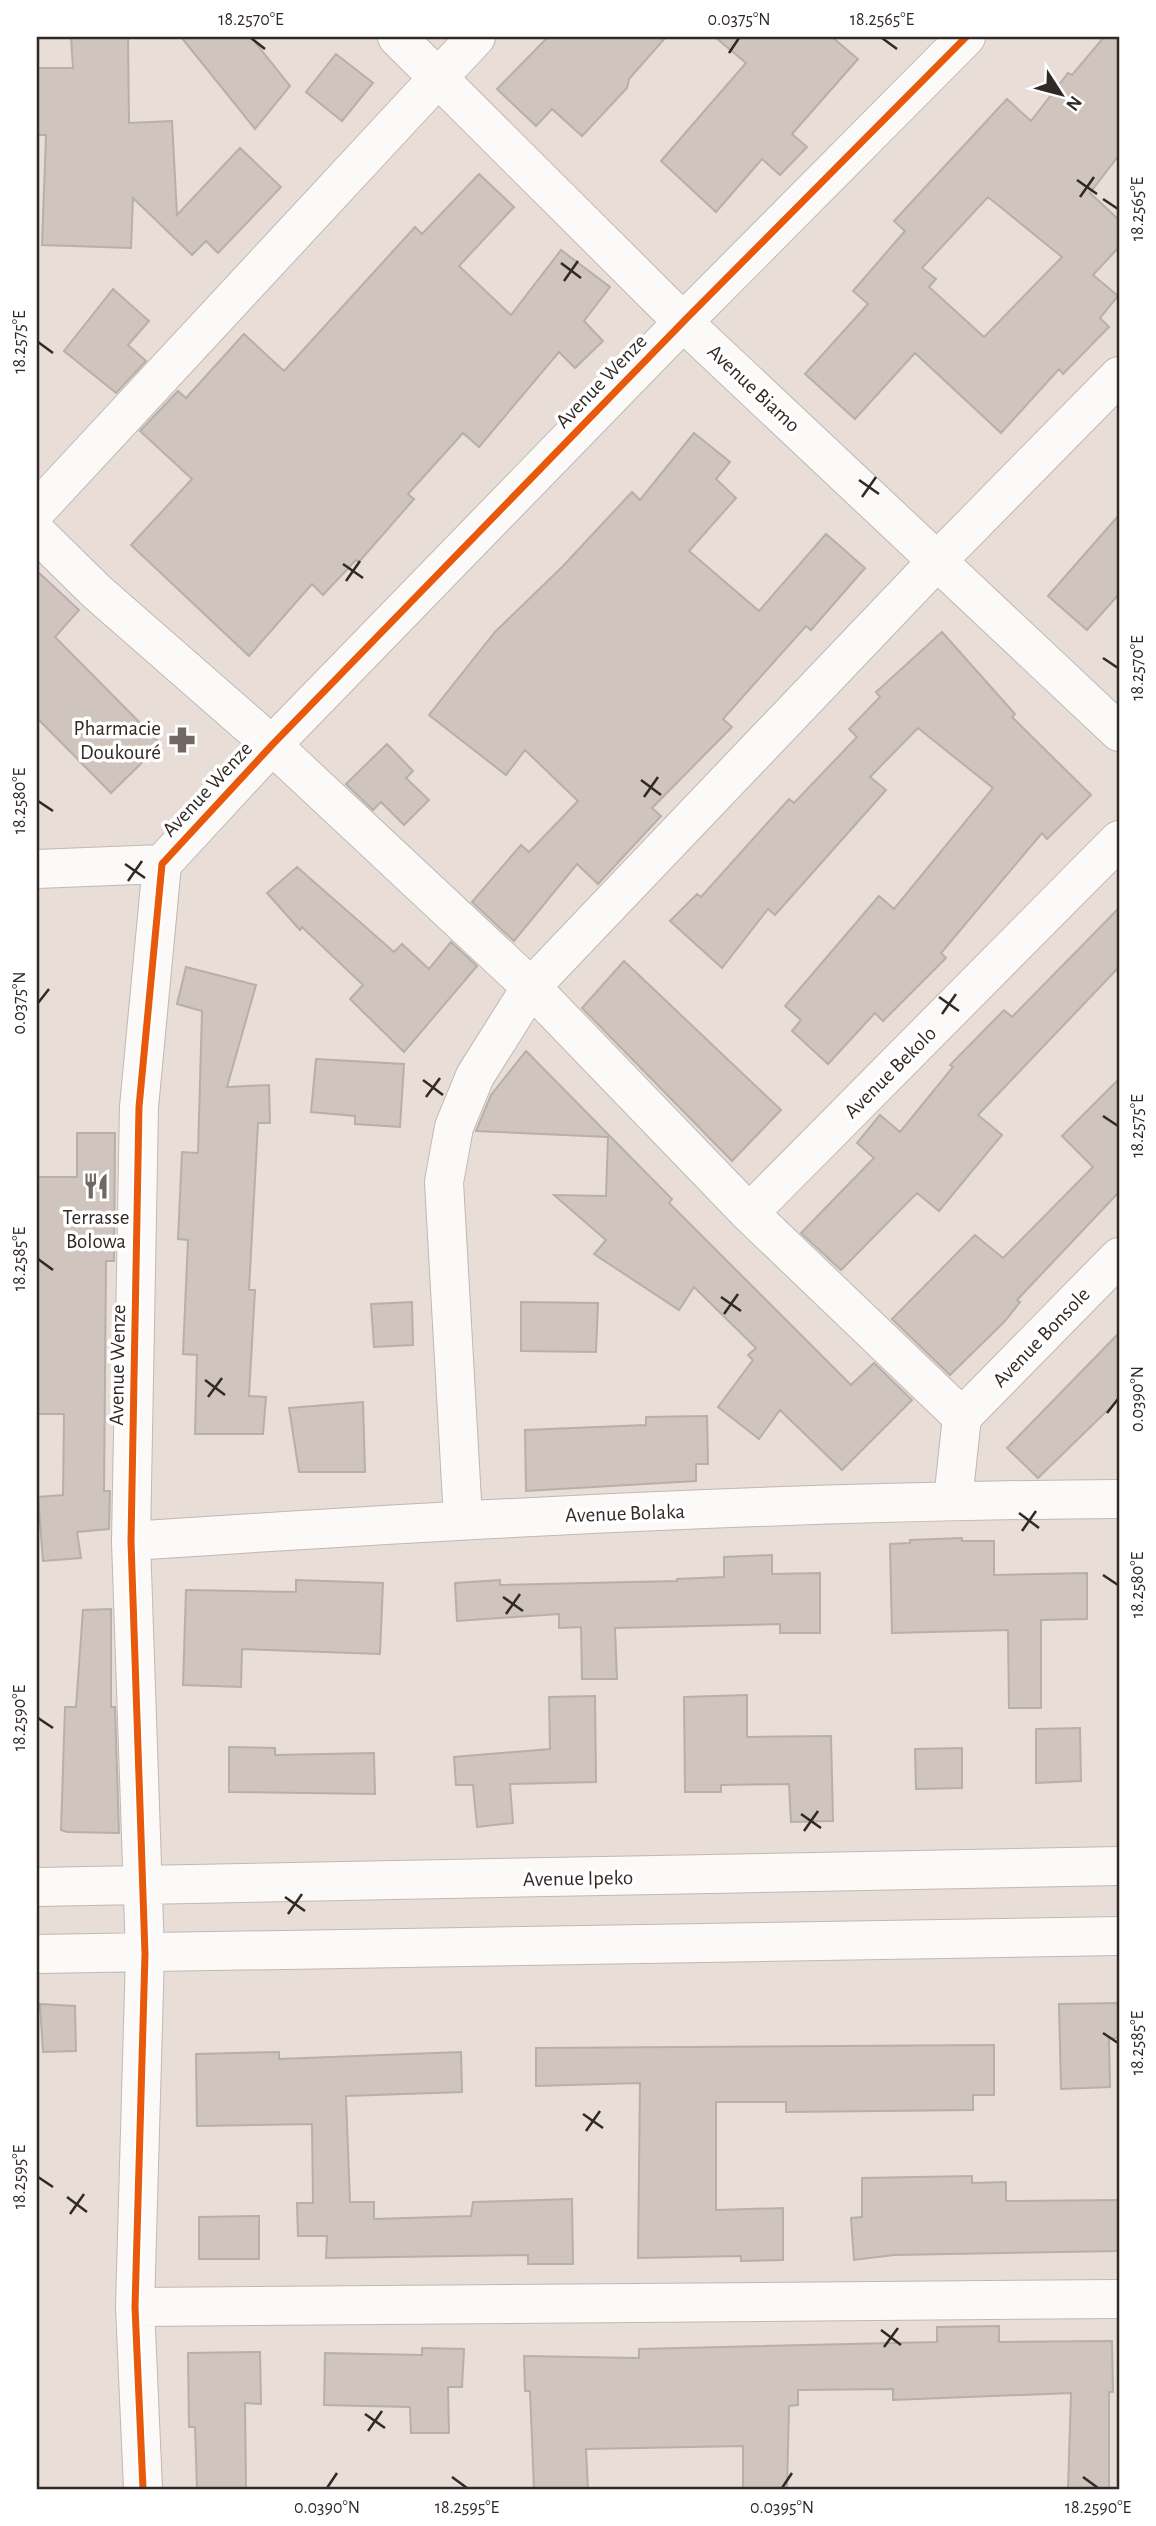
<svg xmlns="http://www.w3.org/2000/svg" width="1156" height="2526" font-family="'Alegreya Sans',sans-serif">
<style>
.building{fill:#d0c4be;stroke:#b7afaa;stroke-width:2;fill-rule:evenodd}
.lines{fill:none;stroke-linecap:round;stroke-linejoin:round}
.minor-casing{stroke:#c0b8b3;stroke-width:40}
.minor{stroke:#fcfaf9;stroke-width:38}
.cycleway-casing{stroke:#fff;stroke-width:11}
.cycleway{stroke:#e8590c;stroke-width:7}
.ticks{fill:none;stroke:#312925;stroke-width:2.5}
.labels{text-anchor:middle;stroke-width:7;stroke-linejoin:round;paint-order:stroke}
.street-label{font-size:21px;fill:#312925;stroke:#fff}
.poi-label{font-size:21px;fill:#312925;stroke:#fff;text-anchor:end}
.neatline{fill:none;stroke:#312925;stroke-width:2.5}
.ticks-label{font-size:18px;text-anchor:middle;fill:#312925}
</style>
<rect width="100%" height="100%" fill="#e8ddd7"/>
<!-- building -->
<path class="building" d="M71,37H128L129,123L172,121L177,215L240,148L281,187L218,253L206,241L192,255L133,198L131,248L42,245L46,135H37V68H73Z
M181,37H251L290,86L255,129Z
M548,37H666L629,79L627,88L582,136L552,109L536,126L497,89Z
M715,37H832L858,59L792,134L807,147L780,175L762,159L716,212L661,161L746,63Z
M1104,37H1119V155L1090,193L1119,220V247L1093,275L1118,296L1100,318L1109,327L1063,374L1059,369L1001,433L915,353L855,419L805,374L868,304L853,291L905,231L894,221L1007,99L1031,121L1068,73L1072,75ZM988,197L1062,257L984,337L929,287L936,279L922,268Z
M336,54L373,83L342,121L306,92Z
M479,174L514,207L459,266L511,315L561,250L610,287L584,321L603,341L575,368L559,352L479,447L463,433L408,494L414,499L359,562L356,560L323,595L312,584L249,656L131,545L192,479L140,431L178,391L186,398L244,334L284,371L415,227L422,234Z
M113,289L149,321L128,345L146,361L116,393L64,351Z
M694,433L730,462L716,479L736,498L689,551L759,611L826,534L865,568L811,630L806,626L723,719L732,727L652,808L661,816L598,884L577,864L514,941L472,902L521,845L529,852L578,801L525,750L506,775L429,715L495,632L563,566L632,492L640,500Z
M1119,515V594L1087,630L1048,596Z
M37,571L79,610L55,637L161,744L111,793L37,718Z
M942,632L1015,714L1012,717L1091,795L1047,839L1042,833L941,953L946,958L883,1021L875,1013L828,1064L792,1031L801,1020L785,1006L879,896L894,909L993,788L918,728L870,777L886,790L775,915L768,909L722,968L670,921L697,894L701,897L789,799L794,803L857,737L849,729L880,697L876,692Z
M387,744L413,771L406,778L429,800L404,825L381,802L373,810L346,784Z
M297,867L394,952L402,944L429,969L451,942L477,966L404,1052L350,999L363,985L302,927L300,930L267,893Z
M1119,908V967L978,1115L1002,1135L939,1211L917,1193L841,1270L801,1233L874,1158L857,1143L880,1115L900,1132L953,1067L950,1065L1004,1010L1012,1017Z
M624,961L781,1110L732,1161L582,1008Z
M186,967L256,985L227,1087L269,1085L270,1123H258L249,1290H255L249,1396L266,1397L263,1434H195L197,1355L183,1354L188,1240L178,1239L182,1152L198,1153L202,1011L177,1004Z
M526,1051L672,1199L669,1203L851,1385L874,1363L912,1400L842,1470L780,1410L759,1439L718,1407L753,1360L748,1355L756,1348L694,1287L679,1310L594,1254L606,1240L554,1195L606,1196L608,1137L476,1131L491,1095Z
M316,1059L404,1064L400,1127L355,1124V1116L311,1112Z
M1119,1079V1192L1017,1300L1020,1302L1005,1321L950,1375L892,1319L975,1235L1003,1258L1093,1167L1062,1136Z
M77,1133H115L114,1261H106L104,1491H110L109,1529L77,1532L81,1558L43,1561L38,1497L63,1495L64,1414H37V1177H77Z
M412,1302L413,1345L374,1347L371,1304Z
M521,1302L598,1303L596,1352L521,1351Z
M1119,1333V1399L1038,1478L1007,1448Z
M363,1402L365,1472H299L289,1408Z
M707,1416L708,1464H696V1481L526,1491L525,1430L646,1425V1417Z
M962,1538V1541H994V1575L1087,1573V1619L1041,1620V1708H1009L1008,1630L892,1633L890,1544L910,1543V1540Z
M772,1555V1574L820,1573V1633H780V1624L615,1628L617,1679H582L581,1627L559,1628V1614L457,1621L455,1583L500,1580V1585L677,1581V1579L724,1577V1557Z
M296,1580L383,1583L380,1654L242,1649L241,1687L183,1685L186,1590L296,1592Z
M111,1609V1707H115L119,1833L67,1832L61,1830L65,1707H76L83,1610Z
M747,1695V1737L831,1736L833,1821L791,1822L789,1784L721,1785V1792H685L684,1697Z
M595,1696L596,1782L510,1784L513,1823L477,1827L473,1785H456L454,1757L550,1749L549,1697Z
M1080,1728L1081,1781L1036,1783V1729Z
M229,1747L275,1748V1755L374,1753L375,1794L229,1792Z
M962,1748V1788L916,1789L915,1749Z
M1119,2003V2038H1109L1110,2087L1061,2089L1059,2004Z
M40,2004L75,2006L76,2051L43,2052Z
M994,2045V2095H973V2110L786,2112V2102H716V2210L783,2208V2260L741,2261V2256L638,2258L640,2083L536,2086V2048Z
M279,2052V2059L461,2052L462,2092L346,2096L350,2202H374V2219L471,2216L473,2202L572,2199L573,2264H528V2255L326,2258L327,2236H298L297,2203H313L312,2124L197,2126L196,2054Z
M972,2176V2183L1006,2182V2201L1119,2200V2251L894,2255L854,2260L851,2218L862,2217V2178Z
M259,2216V2259H199V2217Z
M999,2326V2342L1112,2341L1113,2392H1109V2489H1068L1071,2393L893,2400V2389L798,2390V2405L789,2406L787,2489H743V2446L586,2449L588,2489H534L530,2391H525L524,2356L639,2358V2349L937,2342V2327Z
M422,2348L464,2349L462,2387H448L449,2433H411L410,2407L324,2405L325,2353L422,2355Z
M260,2352L261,2404L245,2403L246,2489H197L195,2427H189L188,2353Z"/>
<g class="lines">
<!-- minor casing -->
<g class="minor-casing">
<path id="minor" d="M397,37L683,322L1119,732
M37,510L476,37
M37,533L97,592L272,745L531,987L749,1213L962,1417L953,1500
M37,869L162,864
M749,1213L1119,840
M962,1417L1119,1257
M463,1519L444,1182L454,1127L475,1076L531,987L939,559L1119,376
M131,1541C460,1519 789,1501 1119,1499
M37,1887L1119,1866
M37,1954L1119,1936
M135,2307L1119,2299
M143,2489L135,2307L145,1954L131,1541L139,1107L162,864L272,745L683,322L966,37"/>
</g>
<!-- minor -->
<use href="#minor" class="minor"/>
<!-- cycleway casing -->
<g class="cycleway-casing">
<path id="cycleway" d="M143,2489L135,2307L145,1954L131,1541L139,1107L162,864L272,745L683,322L966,37"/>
</g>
<!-- cycleway -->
<use href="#cycleway" class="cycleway"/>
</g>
<!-- ticks -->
<path class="ticks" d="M251,38L265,49M882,38L897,49M729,53L739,38M1077,180L1097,194M1080,197L1094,177M1103,199L1118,209M561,263L581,278M564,281L578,261M38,342L53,353M859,480L879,494M862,497L876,477M343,564L363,578M346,581L360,561M1103,658L1118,668M641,780L661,795M644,797L658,777M38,801L53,811M125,864L145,878M128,881L142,861M939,997L959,1011M38,1003L49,989M942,1014L956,994M423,1080L443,1095M426,1097L440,1078M1103,1116L1118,1126M38,1259L53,1270M721,1297L741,1311M724,1314L738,1294M205,1380L225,1395M208,1397L222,1378M1107,1413L1118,1399M1019,1513L1039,1528M1022,1531L1036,1511M1103,1575L1118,1585M503,1597L523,1611M506,1614L520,1594M38,1718L53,1728M801,1814L821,1828M804,1831L818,1811M285,1897L305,1911M288,1914L302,1894M1103,2033L1118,2043M583,2114L603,2128M586,2131L600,2111M38,2177L53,2187M67,2197L87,2212M70,2214L84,2194M881,2330L901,2345M884,2347L898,2328M365,2414L385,2428M368,2431L382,2411M452,2477L467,2488M1083,2477L1098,2488M327,2488L337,2473M782,2488L792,2473"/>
<!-- icons -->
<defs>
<g id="pharmacy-bare" transform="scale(2.1)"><path d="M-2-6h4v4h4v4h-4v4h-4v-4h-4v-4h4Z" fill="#716863" stroke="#fff" stroke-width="2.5" paint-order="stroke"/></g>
<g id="restaurant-bare" transform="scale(2.1)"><path d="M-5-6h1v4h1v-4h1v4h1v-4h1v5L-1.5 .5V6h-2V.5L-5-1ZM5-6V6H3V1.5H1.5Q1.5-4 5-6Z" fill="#716863" stroke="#fff" stroke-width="2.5" paint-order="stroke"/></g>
</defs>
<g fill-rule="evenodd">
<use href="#pharmacy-bare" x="182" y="740"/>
<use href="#restaurant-bare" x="96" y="1186"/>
</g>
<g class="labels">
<!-- street labels -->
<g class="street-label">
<text transform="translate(601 381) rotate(-46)" y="7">Avenue Wenze</text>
<text transform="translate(754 388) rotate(43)" y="7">Avenue Biamo</text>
<text transform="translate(207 789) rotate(-47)" y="7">Avenue Wenze</text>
<text transform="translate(890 1072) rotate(-45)" y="7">Avenue Bekolo</text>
<text transform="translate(1041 1337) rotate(-46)" y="7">Avenue Bonsole</text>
<text transform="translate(117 1365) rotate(-89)" y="7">Avenue Wenze</text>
<text transform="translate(625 1513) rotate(-2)" y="7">Avenue Bolaka</text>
<text transform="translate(578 1878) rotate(-1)" y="7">Avenue Ipeko</text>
</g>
<!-- poi labels -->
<g class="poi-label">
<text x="161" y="735">Pharmacie<tspan x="161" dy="24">Doukouré</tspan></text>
<text x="96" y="1224" text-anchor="middle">Terrasse<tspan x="96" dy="24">Bolowa</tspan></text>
</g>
</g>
<!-- border -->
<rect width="1156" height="2526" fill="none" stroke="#ffffff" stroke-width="77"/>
<!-- north arrow -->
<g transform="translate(1061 94) rotate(126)" stroke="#ffffff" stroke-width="5" paint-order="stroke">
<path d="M0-5L12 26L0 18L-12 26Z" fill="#312925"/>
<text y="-10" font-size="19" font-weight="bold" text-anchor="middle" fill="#312925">N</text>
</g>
<rect x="38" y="38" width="1080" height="2450" class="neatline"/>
<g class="ticks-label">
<text x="251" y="25">18.2570°E</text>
<text x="739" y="25">0.0375°N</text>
<text x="882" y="25">18.2565°E</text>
<text transform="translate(1137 209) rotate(-90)" y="6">18.2565°E</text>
<text transform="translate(19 342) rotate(-90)" y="6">18.2575°E</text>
<text transform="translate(1137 668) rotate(-90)" y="6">18.2570°E</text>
<text transform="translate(19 801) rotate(-90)" y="6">18.2580°E</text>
<text transform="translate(19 1003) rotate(-90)" y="6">0.0375°N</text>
<text transform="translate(1137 1126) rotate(-90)" y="6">18.2575°E</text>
<text transform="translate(19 1259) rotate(-90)" y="6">18.2585°E</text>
<text transform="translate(1137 1399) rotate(-90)" y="6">0.0390°N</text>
<text transform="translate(1137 1585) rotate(-90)" y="6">18.2580°E</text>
<text transform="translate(19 1718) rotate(-90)" y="6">18.2590°E</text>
<text transform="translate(1137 2043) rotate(-90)" y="6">18.2585°E</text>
<text transform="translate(19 2177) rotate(-90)" y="6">18.2595°E</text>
<text x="327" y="2513">0.0390°N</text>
<text x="467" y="2513">18.2595°E</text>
<text x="782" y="2513">0.0395°N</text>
<text x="1098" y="2513">18.2590°E</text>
</g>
</svg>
